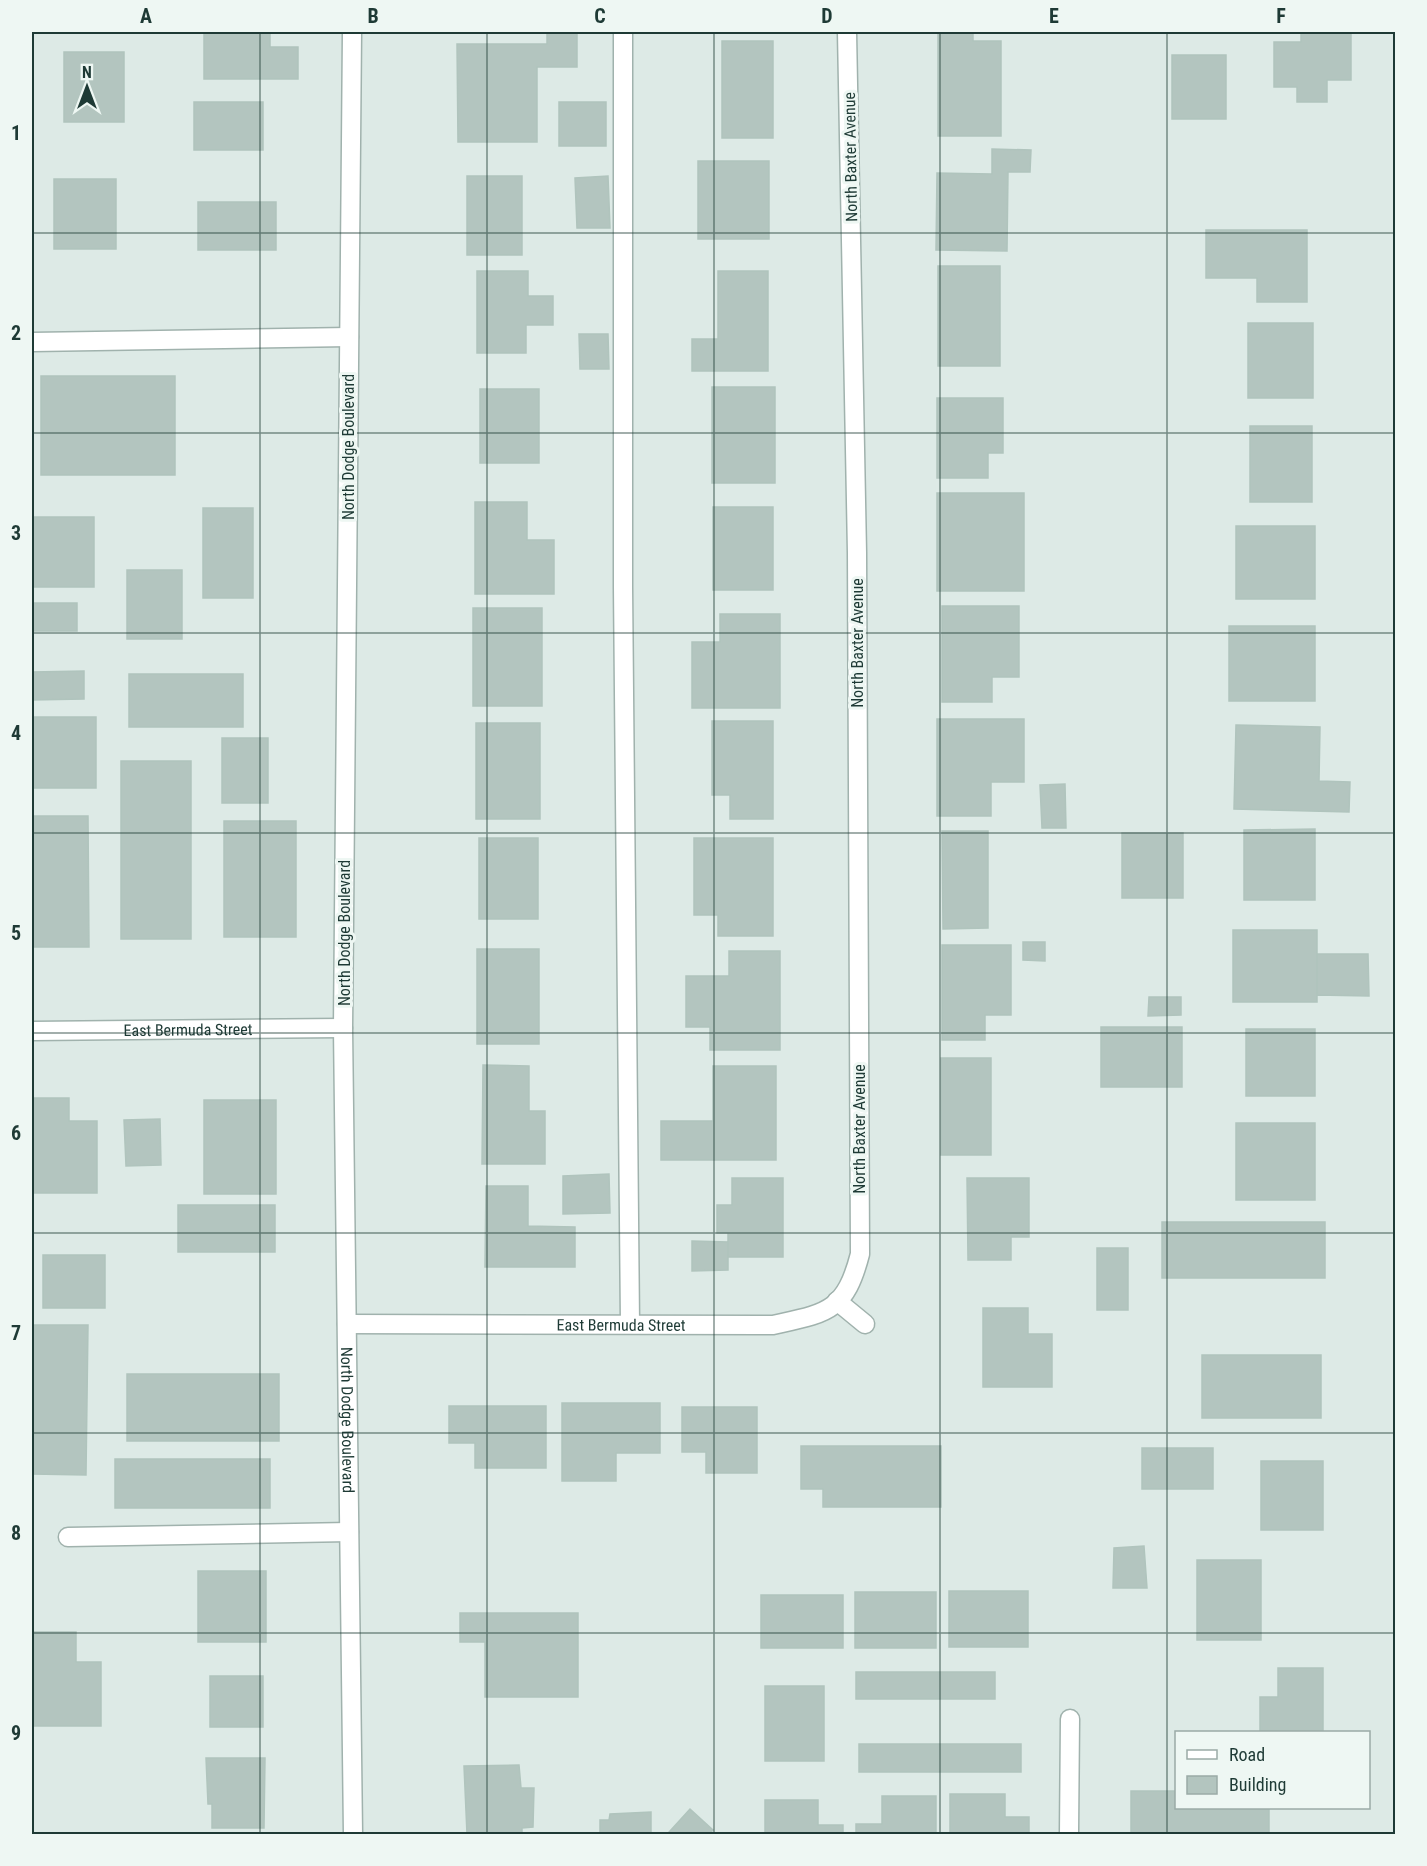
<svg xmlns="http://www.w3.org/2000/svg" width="1427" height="1866" font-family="'Roboto Condensed',sans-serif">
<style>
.building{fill:#b3c5bf;stroke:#b0c4bd;stroke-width:1.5}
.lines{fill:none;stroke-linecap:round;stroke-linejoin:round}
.minor-casing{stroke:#a0b2ad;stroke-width:21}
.minor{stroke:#fff;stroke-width:18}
.grid{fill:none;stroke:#1e3a35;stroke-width:1.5;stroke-opacity:0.55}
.labels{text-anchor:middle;stroke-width:6;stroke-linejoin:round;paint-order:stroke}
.street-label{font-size:16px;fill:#1e3a35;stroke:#eef7f3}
.neatline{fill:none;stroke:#1e3a35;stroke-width:2}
.grid-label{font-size:20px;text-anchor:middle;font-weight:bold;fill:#1e3a35}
</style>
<rect width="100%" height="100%" fill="#ddeae6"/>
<!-- building -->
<path class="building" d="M204,32H270V47H298V79H204Z
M547,32H577V67H537V142H458L457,44H547Z
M938,32H973V41H1001V136H938Z
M1301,32H1351V80H1327V102H1297V87H1274V42H1301Z
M722,41H773V138H722Z
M64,52H124V122H64Z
M1172,55H1226V119H1172Z
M194,102H263V150H194Z
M559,102H606V146H559Z
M992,149L1031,150L1030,172H1008L1007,251L936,250L937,173L992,174Z
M698,161H769V239H698Z
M467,176H522V255H467Z
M608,176L610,228H577L575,178Z
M54,179H116V249H54Z
M198,202H276V250H198Z
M1206,230H1307V302H1257V278H1206Z
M938,266H1000V366H938Z
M477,271H528V296H553V325H526V353H477Z
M718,271H768V371H692V339H718Z
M1248,323H1313V398H1248Z
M579,334H608L609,369H580Z
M41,376H175V475H41Z
M712,387H775V483H712Z
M480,389H539V463H480Z
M937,398H1003V453H988V478H937Z
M1250,426H1312V502H1250Z
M937,493H1024V591H937Z
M475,502H527V540H554V594H475Z
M713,507H773V590H713Z
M203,508H253V598H203Z
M32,517H94V587H32Z
M1236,526H1315V599H1236Z
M127,570H182V639H127Z
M32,603H77V631H32Z
M942,606H1019V677H992V702H942Z
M473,608H542V706H473Z
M720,614H780V708H692V642H720Z
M1229,626H1315V701H1229Z
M84,671V699L32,700V672Z
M129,674H243V727H129Z
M32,717H96V788H32Z
M937,719H1024V782H991V816H937Z
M712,721H773V819H730V795H712Z
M476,723H540V819H476Z
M1236,725L1320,727L1319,781L1350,782L1349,812L1234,809Z
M222,738H268V803H222Z
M121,761H191V939H121Z
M1065,784L1066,828H1042L1040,785Z
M32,816H88L89,947H32Z
M224,821H296V937H224Z
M1315,829V900H1244V830Z
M942,831H988V928L943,929Z
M1122,833H1183V898H1122Z
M479,838H538V919H479Z
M694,838H773V936H718V915H694Z
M1233,930H1317V1002H1233Z
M1023,942H1045V961L1023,960Z
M942,945H1011V1015H985V1040H942Z
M477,949H539V1044H477Z
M729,951H780V1050H710V1027H686V976H729Z
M1317,954H1368L1369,996L1317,995Z
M1149,997H1181V1015L1148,1016Z
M1101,1027H1182V1087H1101Z
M1246,1029H1315V1096H1246Z
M941,1058H991V1155H941Z
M483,1065L529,1066V1111H545V1164H482Z
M713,1066H776V1160H661V1121H713Z
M32,1098H69V1121H97V1193H32Z
M204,1100H276V1194H204Z
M160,1119L161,1165L126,1166L124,1120Z
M1236,1123H1315V1200H1236Z
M609,1174L610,1213L563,1214V1176Z
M732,1178H783V1257H728V1233H717V1205H732Z
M967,1178H1029V1237H1011V1260H968Z
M486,1186H528V1226L575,1227V1267H485Z
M178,1205H275V1252H178Z
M1162,1222H1325V1278H1162Z
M692,1241L728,1242V1270L692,1271Z
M1097,1248H1128V1310H1097Z
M43,1255H105V1308H43Z
M983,1308H1028V1334H1052V1387H983Z
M32,1325H88L86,1475L32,1474Z
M1202,1355H1321V1418H1202Z
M127,1374H279V1441H127Z
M562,1403H660V1453H616V1481H562Z
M449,1406H546V1468H475V1443H449Z
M682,1407H757V1473H706V1452H682Z
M801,1446H941V1507H823V1489H801Z
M1142,1448H1213V1489H1142Z
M115,1459H270V1508H115Z
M1261,1461H1323V1530H1261Z
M1144,1546L1147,1588H1113L1114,1548Z
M1197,1560H1261V1640H1197Z
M198,1571H266V1642H198Z
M949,1591H1028V1647H949Z
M855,1592H936V1648H855Z
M761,1595H843V1648H761Z
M460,1613H578V1697H485V1642H460Z
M34,1632H76V1662H101V1726H34Z
M1278,1668H1323V1732H1260V1697H1278Z
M856,1672H995V1699H856Z
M210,1676H263V1727H210Z
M765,1686H824V1761H765Z
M859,1744H1021V1772H859Z
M206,1758H265L264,1828H212V1804H208Z
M519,1765L521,1788H534L533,1827L522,1828V1834H467L464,1766Z
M1131,1791H1176V1808H1269V1834H1131Z
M950,1794H1005V1817H1029V1834H950Z
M882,1796H936V1834H856V1824H882Z
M765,1800H818V1825H843V1834H765Z
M690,1809L713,1830L709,1834H672L669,1832Z
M651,1812V1834H600V1820H609L610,1814Z"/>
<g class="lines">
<!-- minor casing -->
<g class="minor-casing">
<g id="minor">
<path id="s1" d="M352,32L343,1028L353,1834"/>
<path d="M623,32V587L630,1324"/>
<path d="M32,342L349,337"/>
<path id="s2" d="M32,1031L343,1028"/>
<path d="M837,1301L865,1324"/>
<path id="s3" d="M347,1324L773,1325C827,1313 845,1312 860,1254L857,553L847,32"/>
<path d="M68,1537L349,1532"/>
<path d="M1069,1834L1070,1719"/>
</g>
</g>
<!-- minor -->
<use href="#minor" class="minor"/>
</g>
<!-- grid -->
<path class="grid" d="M260,32V1834M487,32V1834M714,32V1834M940,32V1834M1167,32V1834M32,233H1396M32,433H1396M32,633H1396M32,833H1396M32,1033H1396M32,1233H1396M32,1433H1396M32,1633H1396"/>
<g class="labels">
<!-- street labels -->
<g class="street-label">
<text transform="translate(850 157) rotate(-91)" y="6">North Baxter Avenue</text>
<text transform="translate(348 447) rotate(-90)" y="6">North Dodge Boulevard</text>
<text transform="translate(857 643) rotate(-90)" y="6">North Baxter Avenue</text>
<text transform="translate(344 933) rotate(-90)" y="6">North Dodge Boulevard</text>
<text dy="6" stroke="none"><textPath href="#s2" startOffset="156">East Bermuda Street</textPath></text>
<text transform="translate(859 1129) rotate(-90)" y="6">North Baxter Avenue</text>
<text dy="6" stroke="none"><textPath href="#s3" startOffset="274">East Bermuda Street</textPath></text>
<text dy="6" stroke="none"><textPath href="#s1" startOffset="1388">North Dodge Boulevard</textPath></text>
</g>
</g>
<!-- border -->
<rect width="1427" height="1866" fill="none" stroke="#eef7f3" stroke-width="66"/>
<!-- legend -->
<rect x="1175" y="1731" width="195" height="78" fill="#eef7f3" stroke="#9baba7" stroke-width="1.5"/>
<rect x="1187" y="1750" width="30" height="9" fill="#ffffff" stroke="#9baba7" stroke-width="1.5"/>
<text x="1229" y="1761" font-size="18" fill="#1e3a35">Road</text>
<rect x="1187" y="1776" width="30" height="18" fill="#b3c5bf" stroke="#9baba7" stroke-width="1.5"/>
<text x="1229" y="1791" font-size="18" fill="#1e3a35">Building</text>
<!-- north arrow -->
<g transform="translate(87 87)" stroke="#eef7f3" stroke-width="4.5" paint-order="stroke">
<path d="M0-4.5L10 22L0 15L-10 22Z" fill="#1e3a35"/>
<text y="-9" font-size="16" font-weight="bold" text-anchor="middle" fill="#1e3a35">N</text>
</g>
<rect x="33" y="33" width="1361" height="1800" class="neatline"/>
<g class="grid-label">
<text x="146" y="23">A</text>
<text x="373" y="23">B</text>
<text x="600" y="23">C</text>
<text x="827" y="23">D</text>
<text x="1054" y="23">E</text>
<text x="1281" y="23">F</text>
<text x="16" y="140">1</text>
<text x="16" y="340">2</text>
<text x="16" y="540">3</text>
<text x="16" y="740">4</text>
<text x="16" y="940">5</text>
<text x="16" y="1140">6</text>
<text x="16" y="1340">7</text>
<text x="16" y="1540">8</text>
<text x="16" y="1740">9</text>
</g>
</svg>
